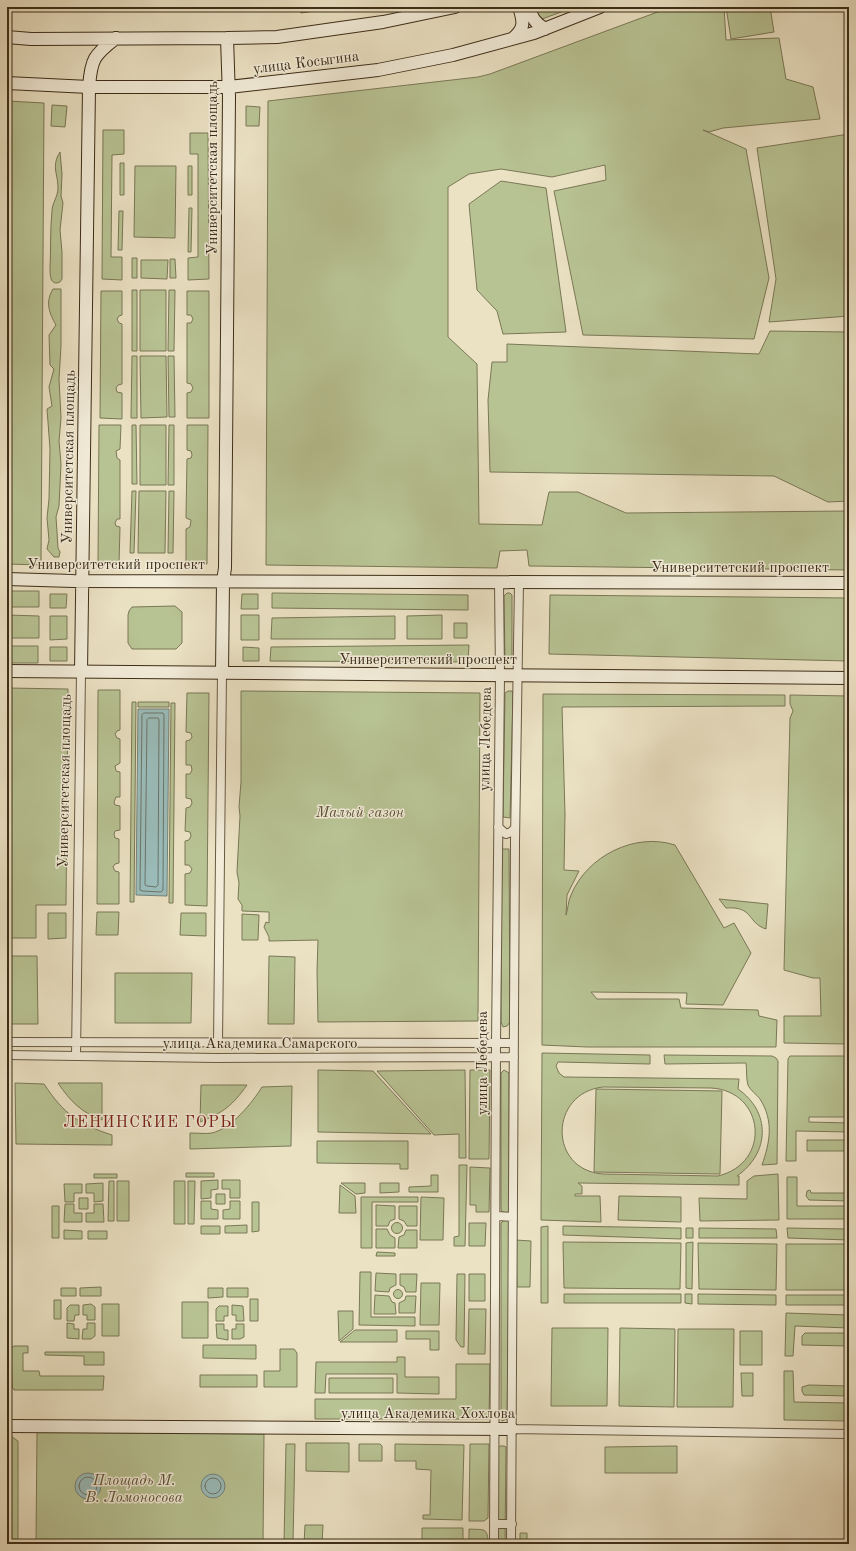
<svg xmlns="http://www.w3.org/2000/svg" width="856" height="1551" font-family="'Old Standard TT',serif">
<style>
.green{fill:#b8c394;stroke:#7a7856;fill-rule:evenodd}
.water{fill:#9abcba;stroke:#758379}
.lines{fill:none;stroke-linecap:round;stroke-linejoin:round}
.shore{stroke:#6c7469;stroke-width:1}
.street-casing{stroke:#685a43;stroke-width:10}
.secondary-casing{stroke:#3d2d18;stroke-width:14}
.street{stroke:#f2ecd9;stroke-width:8}
.secondary{stroke:#f2ecd9;stroke-width:12}
.labels{text-anchor:middle;stroke-width:3;stroke-linejoin:round;paint-order:stroke}
.street-label{font-size:15px;fill:#3d2d18;stroke:#f2ecd9}
.park-label{font-size:15px;font-style:italic;fill:#5c5237;stroke:#f2ecd9}
.neighbourhood-label{font-size:16px;letter-spacing:1px;fill:#7a1f14;stroke:#f2ecd9}
</style>
<rect width="100%" height="100%" fill="#ebe2c4"/>
<filter id="stains"><feTurbulence type="fractalNoise" baseFrequency=".005" numOctaves="4"/><feColorMatrix values="0 0 0 0 .2 0 0 0 0 .09 0 0 0 0 .02 0 0 0 .5 -.17"/></filter>
<radialGradient id="worn" r=".72"><stop offset=".6" stop-color="#630" stop-opacity="0"/><stop offset="1" stop-color="#630" stop-opacity=".3"/></radialGradient>
<!-- green -->
<path class="green" d="M300,7H342L301,13Z
M532,7H575L542,19H538Z
M671,7H724L726,40L779,38L786,79L813,87L820,119L723,128L709,132L703,130L746,149L769,278L754,339L583,335L554,191L606,180L605,165L552,177L501,169L469,174L448,187V337L477,364L479,524L542,525L549,492H578L626,513L849,511V570L529,566L527,550L500,551L497,568L266,565L268,101L478,77L490,74Z
M726,7H770L774,32L731,39Z
M7,101L44,103L41,565L7,564Z
M52,105L67,106L65,127L51,126Z
M246,106L260,107L259,126H246Z
M103,130H124V154L112,155L111,257H122V280L102,279Z
M190,133H208L209,279L188,280V258L198,257V154H190Z
M849,134V316L769,322L776,279L757,148Z
M60,152L62,174L61,196L63,203L60,230L62,252V279L60,282C51,286 50,277 50,269C51,250 50,230 52,211C52,203 58,197 58,188C58,174 51,166 60,152Z
M120,163H124V195H120Z
M135,166H176L175,238L134,237Z
M188,166H192V195H188Z
M501,181L546,188L566,332L503,334L497,311L477,290L469,204Z
M189,208H192L191,252H188Z
M119,211H123L122,250H118Z
M132,258H137V278H132Z
M170,259H175L176,278H170Z
M141,260H168L167,279L141,278Z
M53,289H61V346L59,379L61,418L59,441L61,464L59,506L56,517L58,548L60,552L59,557H54L47,549L49,540L47,518L49,499L50,449L47,409L52,406L49,387L54,369L50,365L49,335L56,325C49,313 45,302 53,289Z
M132,290H137V351H132Z
M140,290H166V351H140Z
M169,290H175L174,351H168Z
M101,291H122V315L119,316L117,319L119,323L122,324V384L118,385L116,388L117,392L122,393V419L100,418Z
M187,291H209V418H187V393L191,392L193,388L191,384L187,383V323H191L193,319L191,315H187Z
M770,331L849,332V501L828,502L774,476L490,472L488,400L492,362H507V344L759,354Z
M132,356H137V418H131Z
M140,356H166L167,417L141,418Z
M168,356H174L175,417H169Z
M99,425H121L120,449L116,451L117,458L120,460V519H117L115,523L116,526L120,527L119,564L98,563Z
M132,425H136L137,484H132Z
M140,425H166V485H140Z
M169,425H174V485H168Z
M187,425H208L207,564H186V529L190,527L191,520L186,518L187,459L191,458L192,455L191,451L187,450Z
M132,491H136L134,553H130Z
M139,491H166L165,553H138Z
M169,491H174L173,553H168Z
M7,591H39V607H7Z
M272,593L468,595V610L272,608Z
M507,593H510L512,595V660L510,662L507,663L505,662L504,596Z
M50,594H67L66,608H50Z
M242,594H258V609H241Z
M550,595L849,598V661L549,654Z
M175,606L182,612V643L176,649H132L128,643V615L129,611L132,607Z
M7,615L39,616V638H7Z
M241,615H259V640H241Z
M442,615V639H407V616Z
M50,616H67V639L50,640Z
M395,616V639H271L272,618Z
M454,623H467V638H454Z
M469,645L468,662L270,661L271,647Z
M7,646H38V663H7Z
M50,647H67V661H50Z
M243,647L259,648V661H243Z
M7,688L68,689L66,905H36V938H7Z
M98,690H120V730L117,731L115,734L117,738L120,739V763L115,766L116,771L120,772V797H116L114,802L115,805L120,806V830L115,831L114,834L115,838L119,839V863L115,864L113,867L115,871L119,872V904H97Z
M241,691L480,693L478,1021L318,1022L317,971L318,940L269,941V937L264,927L266,922L269,923V912L242,911V905L238,899L239,883L237,872L240,816L239,807L241,782Z
M508,691H512L513,694L510,818L503,817L505,693Z
M187,693H209L207,906L185,905V874L190,873L192,869L189,865H185V841L189,840L191,836L190,832L185,831L186,808L190,807L192,803L191,799L186,798V774H190L192,770L191,765H186V741L190,740L192,737L191,733L186,732Z
M543,694L785,695V706L562,707L565,814L564,870L579,871L567,895L566,915C568,910 568,901 571,895C587,856 635,832 675,845L724,928L734,923L751,953L723,1005L686,1004L687,993L591,992L597,999H679L681,1008L758,1010L759,1016L777,1020L776,1047H587L542,1045Z
M790,695L849,696V1044L784,1043V1016H821L820,978H813L784,970L790,718L793,711L790,704Z
M132,702H136L134,902H130Z
M138,702H169V707H138Z
M171,703H175L173,903H169Z
M501,849H509L510,1022L507,1026L503,1027L501,1022Z
M719,899L768,904L766,929C747,923 754,906 726,908Z
M97,912H119L118,935H96Z
M48,913H66V938L48,939Z
M181,913H206V936L180,935Z
M242,914L259,915L258,940H242Z
M10,956H37L38,1024H10Z
M269,956L295,957L294,1024H268Z
M115,973H192L191,1023H115Z
M542,1053L650,1055V1064L558,1062L556,1066L559,1073L564,1077L739,1079L738,1089C771,1112 770,1153 737,1176H739V1185L578,1183L582,1186V1194H575V1196H600L601,1222L541,1220ZM603,1087L711,1088C765,1091 772,1163 718,1176L603,1174C548,1170 549,1093 603,1087Z
M664,1055L772,1056L776,1058L778,1061L777,1164L762,1165C770,1142 774,1121 760,1099C757,1095 750,1090 748,1085C746,1079 747,1069 746,1063L665,1064Z
M790,1056H849V1117H809V1122L849,1123V1132L796,1131V1161H786L788,1059Z
M318,1070L373,1071L431,1134L318,1132Z
M465,1070L466,1158H459V1134L434,1135L377,1071Z
M470,1070H490L489,1159H469Z
M504,1070L509,1073V1210L508,1213H503L501,1209V1073Z
M15,1083L44,1084C64,1114 78,1124 112,1135V1145L16,1144Z
M58,1083H102V1120C82,1113 70,1101 58,1083Z
M201,1085H247C232,1106 224,1112 200,1122Z
M292,1086L291,1146L190,1149V1133C197,1133 205,1134 212,1133C232,1128 252,1103 262,1087Z
M596,1089L722,1091L720,1174L594,1172Z
M807,1140H849V1151H807Z
M317,1141H408V1169H400V1164L317,1163Z
M459,1165H467L465,1246H454V1237L459,1236Z
M470,1167L490,1168L489,1212H476V1205H470Z
M186,1173H214V1177H186Z
M94,1174H117V1178H94Z
M778,1174L779,1220L700,1221L699,1198L747,1199V1181L754,1176Z
M431,1175H438V1192H409V1187L431,1186Z
M787,1177H797V1206H849V1219H787Z
M218,1180V1189L211,1190V1198L201,1199V1181Z
M222,1180H240V1198H230V1189H222Z
M109,1181H114V1221H108Z
M117,1181H129V1221H117Z
M174,1181H185V1224H174Z
M188,1181H195L194,1224H188Z
M103,1183V1201L94,1202V1193H86V1184Z
M341,1183H365V1193L356,1194Z
M380,1183H399V1192L380,1193Z
M64,1184H82V1193H74V1202H65Z
M340,1185L355,1196L356,1213H339Z
M810,1190L811,1193H849V1201L809,1200L806,1196L807,1191Z
M216,1194H225V1204H216Z
M619,1196L681,1197V1222L618,1220Z
M361,1197H418V1202H372V1248H361Z
M421,1197L444,1198L443,1240H420Z
M79,1198H88V1209H79Z
M201,1201H211V1209L218,1210V1219H201Z
M230,1201H240V1219H223V1210L230,1209Z
M252,1202H259V1231L252,1232Z
M65,1204H74V1213H82V1222H64Z
M94,1204H103L104,1222H86V1213H94Z
M376,1205L395,1206V1219L390,1221L388,1226H376Z
M52,1206H59V1238H52Z
M399,1206H417V1226H407L404,1221L399,1219Z
M506,1220L510,1221L507,1419L502,1421L501,1419V1223L503,1221Z
M391.5 1228a5.5 5.5 0 1 1 11 0a5.5 5.5 0 1 1-11 0Z
M469,1223H486L485,1246H469Z
M247,1225V1233H225V1226Z
M201,1226H220V1234H201Z
M548,1226V1303H541V1227Z
M563,1226L681,1228V1239L563,1235Z
M686,1228H693V1238H686Z
M699,1228L776,1229L777,1238H699Z
M787,1228L849,1229V1240L788,1238Z
M376,1229H387L390,1235L395,1238V1248H376Z
M64,1230L82,1231V1239H64Z
M406,1230H417V1248H398L399,1237L404,1235Z
M88,1231H107V1239H88Z
M516,1240L531,1241L530,1287H517Z
M563,1242L681,1243L680,1289L564,1288Z
M693,1242L692,1289L686,1288V1243Z
M698,1243L777,1244L776,1290L699,1289Z
M786,1244H849V1290H786Z
M377,1252L395,1253V1256H376Z
M360,1272H371V1317H415V1326L359,1325Z
M376,1273L396,1274V1285L390,1288L389,1292L375,1291Z
M400,1274H417L416,1292H406L404,1287L400,1285Z
M457,1274H465L464,1347H461L456,1340Z
M469,1274H485V1301H469Z
M421,1283H440L439,1325H420Z
M101,1287V1296H80V1288Z
M61,1288H76V1296H61Z
M208,1288H223V1297L208,1298Z
M227,1288H248V1297H227Z
M393.5 1294a4.5 4.5 0 1 1 9 0a4.5 4.5 0 1 1-9 0Z
M564,1294H681V1303H564Z
M685,1294H692V1304L685,1303Z
M698,1294L776,1295V1305L698,1304Z
M375,1295L389,1296L392,1302L395,1303L396,1314H374Z
M786,1295H849V1305H786Z
M406,1296H416L415,1313H399V1303L405,1300Z
M250,1299H258V1321H250Z
M54,1300H61V1319H54Z
M182,1302H208V1338H182Z
M91,1304L95,1307V1320H87V1315H83V1305Z
M102,1304H119V1336H102Z
M70,1305H79V1315H75L74,1321H67V1308Z
M232,1305L243,1306L244,1321H236V1315H232Z
M219,1306H228V1316H224V1321H216V1309Z
M469,1309H486L485,1354H468Z
M338,1311H353V1329L339,1341Z
M786,1313L849,1315V1328L795,1326L793,1356H785Z
M67,1323L74,1324V1329H79V1339L67,1338Z
M87,1323H95V1336L91,1339H82L83,1329H87Z
M216,1324H224V1330H228V1340L217,1338Z
M236,1324H244V1337L240,1339H232V1329H236Z
M552,1328H608L607,1406H551Z
M620,1328L675,1329L674,1407L619,1406Z
M678,1329H734L733,1407H677Z
M355,1330H397V1342H340Z
M406,1331H439V1350H430V1339H406Z
M740,1331H762V1365H740Z
M805,1333H849V1346L802,1345V1336Z
M203,1345H256V1359L203,1358Z
M14,1346H28V1353H23V1371H39L40,1376H104L103,1390H14L12,1387L11,1348Z
M280,1349H294L297,1353V1387H264V1371H280Z
M45,1352H104V1365H84V1356L45,1355Z
M397,1357H405V1377H439V1394L397,1393V1374H326L325,1393H315L316,1362H397Z
M456,1364H490L489,1419H315V1399H456Z
M784,1371H793L794,1402L849,1403V1421L784,1420Z
M741,1373H753V1396H742Z
M200,1375H257V1387H200Z
M329,1378H393V1393H329Z
M809,1385L849,1386V1396L804,1395L802,1391V1387Z
M37,1432L264,1434L263,1544H36Z
M7,1437H12L18,1441V1544H7Z
M306,1443H349V1472L306,1471Z
M286,1444H295L293,1544H284Z
M359,1444H380L382,1446V1461H359Z
M395,1444L464,1445L462,1520L423,1519V1515H430L431,1470L416,1469V1461H395Z
M470,1444H489L488,1518L484,1521H469Z
M500,1446H504L506,1447L505,1544H497L498,1448Z
M677,1446V1473H605V1447Z
M305,1525H323L322,1544H304Z
M422,1528H463V1544H422Z
M469,1529C484,1530 488,1527 488,1544H469Z
M520,1533H527V1544H520Z"/>
<!-- water -->
<path class="water" d="M138,709H169L167,896L136,895Z
M75 1486a13 13 0 1 1 26 0a13 13 0 1 1-26 0Z
M201 1486a12 12 0 1 1 24 0a12 12 0 1 1-24 0Z"/>
<g class="lines">
<!-- shore -->
<path class="shore" d="M144,713H163L164,715L163,890L161,892L142,891L140,890L142,715Z
M149,718H158L159,720L158,885L156,887L147,886L145,885L147,720Z
M79 1486a9 9 0 1 1 18 0a9 9 0 1 1-18 0Z
M205 1486a8 8 0 1 1 16 0a8 8 0 1 1-16 0Z"/>
<!-- street casing -->
<g class="street-casing">
<path id="street" d="M498,827L506,834L511,832L515,828
M7,1042L513,1043
M218,1042L222,673
M7,1055L217,1058L514,1057
M76,1056L81,672
M496,1216L513,1217
M512,1429L849,1434
M494,1524H512
M494,1544L496,1043L500,676L499,582
M511,1544L515,842L519,582"/>
</g>
<!-- secondary casing -->
<g class="secondary-casing">
<path id="secondary" d="M529,7C532,18 535,23 545,29
M7,37L31,39L227,38L277,37L383,22L455,7
M512,39C525,29 524,22 519,7
M7,83L89,87H229L378,70L453,55L534,33L600,7
M7,579L73,581L849,583
M7,671L849,678
M81,672L89,87C91,59 94,55 116,38
M222,673L223,581L225,568L229,97L227,38
M7,1426L512,1429"/>
</g>
<!-- street -->
<use href="#street" class="street"/>
<!-- secondary -->
<use href="#secondary" class="secondary"/>
</g>
<g class="labels">
<!-- street labels -->
<g class="street-label">
<text transform="translate(306 62) rotate(-7)" y="5">улица Косыгина</text>
<text transform="translate(212 168) rotate(-90)" y="5">Университетская площадь</text>
<text transform="translate(68 457) rotate(-89)" y="5">Университетская площадь</text>
<text x="116" y="569">Университетский проспект</text>
<text x="740" y="572">Университетский проспект</text>
<text x="428" y="664">Университетский проспект</text>
<text transform="translate(485 739) rotate(-89)" y="5">улица Лебедева</text>
<text transform="translate(64 781) rotate(-89)" y="5">Университетская площадь</text>
<text x="260" y="1048">улица Академика Самарского</text>
<text transform="translate(482 1063) rotate(-90)" y="5">улица Лебедева</text>
<text x="428" y="1418">улица Академика Хохлова</text>
</g>
<!-- park labels -->
<g class="park-label">
<text x="360" y="817">Малый газон</text>
<text x="134" y="1485">Площадь М.<tspan x="134" dy="17">В. Ломоносова</tspan></text>
</g>
<!-- neighbourhood labels -->
<g class="neighbourhood-label">
<text x="150" y="1127">ЛЕНИНСКИЕ ГОРЫ</text>
</g>
</g>
<!-- margin -->
<rect width="856" height="1551" fill="none" stroke="#ebe2c4" stroke-width="24"/>
<rect x="8" y="8" width="840" height="1535" fill="none" stroke="#3d2d18" stroke-width="2"/>
<rect x="12" y="12" width="832" height="1527" fill="none" stroke="#3d2d18"/>
<rect width="100%" height="100%" filter="url(#stains)"/>
<rect width="100%" height="100%" fill="url(#worn)"/>
</svg>
